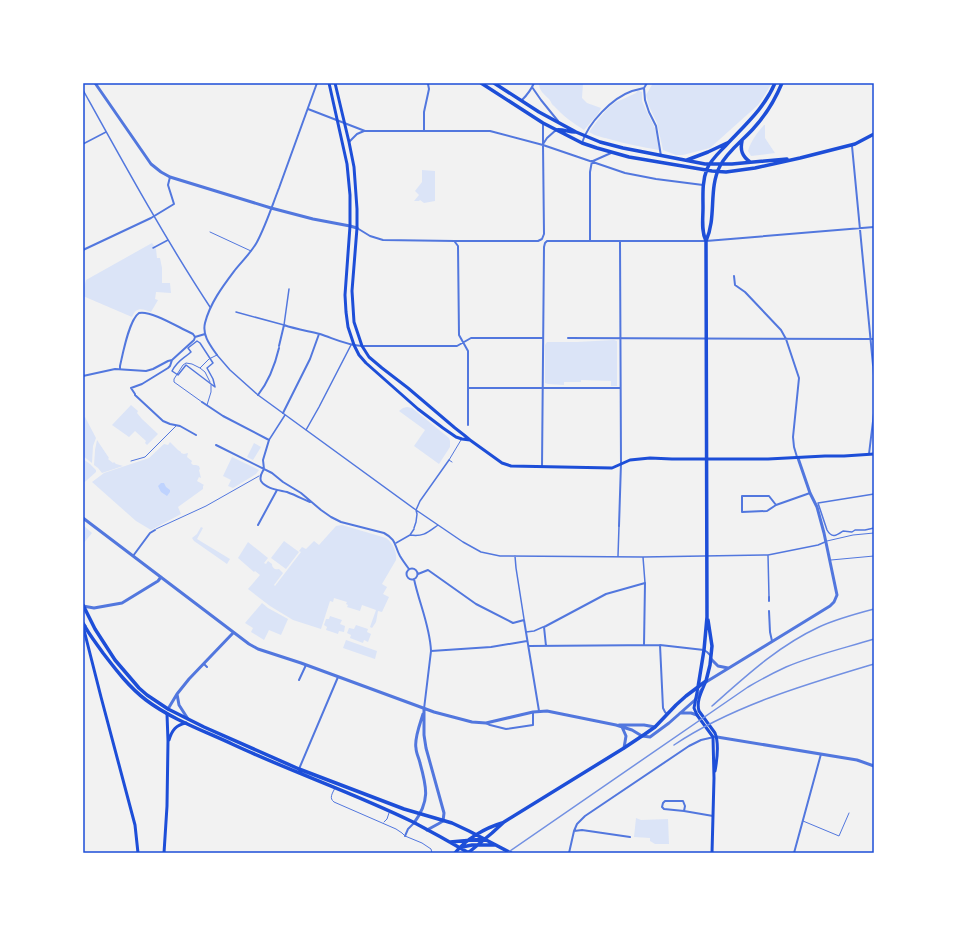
<svg xmlns="http://www.w3.org/2000/svg" width="957" height="936" font-family="'DejaVu Sans',sans-serif">
<style>
.green{fill:#dbe4f7}
.water{fill:#bfd3fe}
.lines{fill:none;stroke-linecap:round;stroke-linejoin:round}
.service{stroke:#5277de;stroke-width:1}
.pedestrian{stroke:#5277de;stroke-width:1.5}
.minor{stroke:#5277de;stroke-width:2}
.tertiary{stroke:#5277de;stroke-width:3}
.secondary{stroke:#1d4ed8;stroke-width:3}
.primary{stroke:#1d4ed8;stroke-width:3.5}
.rail{stroke:#7290e2;stroke-width:1.5}
.neatline{fill:none;stroke:#1d4ed8;stroke-width:1.5}
</style>
<rect width="100%" height="100%" fill="#f2f2f2"/>
<!-- green -->
<path class="green" d="M539,83H583L582,98L587,103L601,108L598,114L584,130C573,123 563,116 554,106C551,104 551,101 549,99C544,94 539,91 539,83Z
M653,83H772L764,96L758,105L710,148L683,155H676L663,150L657,123L649,106L646,95Z
M637,91H639L642,92V101L645,108L655,128L659,150C642,147 626,144 609,139C602,137 595,136 589,132C596,123 609,103 621,100L636,93Z
M764,125H765V138L775,153L751,156L748,151C751,141 757,133 764,125Z
M422,170L435,171V201L424,203L420,200L419,201H414L419,195L415,191L422,182Z
M152,243L156,249L157,258H160L162,268V283H170L171,293L156,292L155,299L158,300L151,312C141,308 136,307 132,317L83,296V291L86,280Z
M614,340L617,341V386H611V381L581,380V382H564V385L548,384L545,383V345L547,342H577Z
M131,405L138,411L137,413L142,419L158,434L147,445L145,443L146,441L135,431L129,437L112,425Z
M407,407L412,408L449,438L450,441V447L439,464L414,446L425,430L399,411L403,408Z
M85,417L96,438L93,446L92,463L83,456V444L84,443L83,442V418Z
M97,440L109,458L108,459L113,463L114,462L116,464L123,466L102,473L98,468L94,465L95,451V450Z
M170,442L178,450L181,452V453L184,454L188,453L187,457L192,461L191,463L193,465H196L199,466L200,469L199,470L201,478L199,477L197,481L204,485L203,486V489L178,507L181,514L151,530L136,521L92,482L104,473L149,458L164,444L168,445Z
M254,443L261,447L253,460L247,457Z
M232,457L259,470L256,474L233,488L228,486L231,480L223,476Z
M83,459L90,464L96,470V472L86,481L83,483Z
M83,525L92,533L83,544Z
M342,525L386,538C393,543 397,552 396,560L382,584L387,587L383,594L389,597L382,612L378,611L376,622L372,628L370,627L376,610L362,605L360,611L347,607L348,605L346,604L347,602L334,598L333,602L330,601L321,629L293,620L270,606L248,589L260,575L255,571L254,572L238,558L248,542L268,558L264,563L266,564L268,561L272,564C272,568 275,570 279,569L283,573L274,585L275,586L301,552L299,551L302,547L306,549L314,541L319,545L336,526Z
M201,527L203,528L197,539L230,559L227,564L194,541L192,538L197,534Z
M284,541L299,552L286,569L271,558Z
M262,603L268,608L288,619L281,635L269,630L264,640L251,632L253,628L245,623Z
M330,616L342,620L340,624L345,626L344,632L339,631L338,634L326,630L327,627L324,625L326,619H329Z
M356,625L368,629L367,632L371,634L368,642L364,640L363,643L350,638L351,635L347,633L349,628L354,629Z
M346,640L377,651L375,659L343,648Z
M636,818L641,820L668,819L669,844H655L650,841V838L634,837Z"/>
<!-- water -->
<path class="water" d="M161,483H164L166,487L170,490V492L167,496L161,492L158,486Z"/>
<g class="lines">
<!-- service -->
<path class="service" d="M210,232L251,251
M200,368L192,364L186,363L183,365L174,379V382L202,402
M210,382L205,372L200,368L209,359L217,355
M207,405L211,392V385
M131,461L145,457L176,426
M452,462L449,460L461,440
M156,529L206,506L259,476
M827,541L853,535L874,533
M831,560L874,556
M335,788C332,794 329,798 334,802L396,829L402,833L405,836L422,843L431,849L432,853
M803,821L839,836L849,813
M384,822L387,819L389,813"/>
<!-- pedestrian -->
<path class="pedestrian" d="M83,90C124,164 164,237 210,307
M83,144L106,132
M153,248L168,240
M236,312L284,325L289,289
M197,341L200,343L213,363L207,368L213,379L215,387L186,365L178,375L172,371C178,360 182,360 191,352L188,348Z
M217,355L230,370L258,395L416,510L463,542L481,552L500,556L643,557L768,555L818,545L825,542
M873,365L874,379
M306,430L319,407L351,345
M269,440L285,415
M874,494L818,503L827,530C832,539 837,535 843,531L852,532L855,530H865L874,528
M414,528L416,522L417,514L416,510L420,501L449,460
M410,535C424,537 428,532 438,525
M396,543L410,535L414,529
M768,555L769,597
M515,556L516,568L524,619
M618,556L619,526
M643,557L645,583
M526,632L534,631L543,627"/>
<!-- minor -->
<path class="minor" d="M647,83L644,88L645,100L649,112L656,126L661,156
M873,83L874,85
M532,87L541,100L558,121
M522,100C527,95 531,90 534,83
M308,109L365,131H490L543,145L625,173L656,179L703,185
M424,130V112L429,89L428,84L427,83
M349,142L357,134L364,131
M582,143C588,123 612,98 632,91C636,90 640,89 644,88
M543,144L547,138L556,130
M852,146L873,365
M593,161L611,153
M357,228L370,236L383,240L455,241H538L542,239L544,234L543,145V123
M590,241V172L592,161
M455,242L458,246L459,335L468,351V425
M83,250L151,218L174,204L168,185L170,177
M734,276L735,285L745,292L781,330L786,339L799,378L793,437L794,447L797,457
M195,337L194,340L172,360L170,366L168,368L142,384L131,388L135,394V395L163,421L170,424L180,426L196,435
M195,337L205,334
M568,338L874,339
M279,346L284,325C295,329 308,331 320,334C335,339 346,345 362,346H457L471,338H543
M217,355C210,345 202,335 205,323C210,303 223,286 235,270C242,261 251,253 257,242C266,225 272,206 279,188C292,153 304,118 317,83
M120,369V366C123,353 129,320 139,313C150,310 178,327 189,332L193,334L195,337
M83,376L115,369L146,371L153,369L168,361L172,360
M468,388H620
M258,395C269,381 275,365 279,348
M202,402L223,416L269,440L263,460L264,469
M283,413L310,359L319,334
M216,445L272,473L283,482L301,493L321,510L331,517L341,522L384,533C397,540 394,545 400,556C403,561 406,565 409,569
M869,454L874,413
M542,467L544,247L545,243L547,241H706L874,227
M264,469C262,473 259,476 261,481C266,489 279,490 287,492C295,495 303,499 310,502
M776,505L769,496H742V512L767,511L776,505L810,493
M258,525L277,490
M619,526L621,463L620,241
M133,556L150,533L155,530
M406.5 574a5.5 5.5 0 1 1 11 0a5.5 5.5 0 1 1-11 0Z
M418,574L428,570L476,604L513,623L524,620L539,711
M414,579C419,603 430,626 431,651L424,709
M769,601V597
M769,611L770,632L772,641
M660,645L663,708L665,712L667,714
M529,646L660,645L704,650L707,652L711,656
M546,646L544,627L546,626L606,594L645,583L644,645
M431,651L491,647L527,641
M204,664L207,667
M299,680L306,665
M486,723L490,725L506,729L533,725V712
M299,769L338,677
M684,811L685,806L683,801H665L663,803L662,807L664,809L684,811L713,816
M574,831L582,830L630,837
M405,836L408,829L414,823
M569,853L574,831L577,824L585,816L689,746L701,740L714,737
M794,853L821,754"/>
<!-- tertiary -->
<path class="tertiary" d="M95,83L151,164L161,172L170,177L271,208L313,219L350,226L357,228
M83,518L249,644L258,649L301,663L434,712L472,722L486,723L533,712L547,711L616,725L632,730L642,736L650,737L669,723L695,700L702,689
M83,606L94,608L122,603L158,581L161,577
M711,659L718,666L728,668
M706,682L830,606L834,602L837,595L824,533L817,507L810,493L798,458
M177,694L179,705L188,719
M168,709L177,694L189,679L233,633
M424,709V735L426,748L444,813L443,821L438,824L427,830
M680,713H691L697,715
M619,725H644L655,727
M622,727L626,736L624,748
M717,737L857,760L874,766
M414,823C430,801 427,788 420,763C419,758 416,753 416,748C414,739 420,724 423,714"/>
<!-- secondary -->
<path class="secondary" d="M329,83L347,164L350,195V226L345,295L346,312L348,327L354,345L359,355L366,363L418,409L443,428L456,437L462,439L470,440
M335,83L349,142L354,167L357,209V228L352,291L354,322L362,346L369,357L382,368L408,388L455,428L464,435L470,440L502,463L511,466L612,468L630,460L650,458L672,459H768L825,456H844L874,454
M85,626L84,630L101,697L135,825L138,853
M706,681C702,691 696,701 699,711L715,733C719,743 717,760 715,771
M698,687L694,708L697,715L713,737L714,778L712,853
M169,740C172,730 176,725 186,723
M164,853L167,806L168,741L167,714"/>
<!-- primary -->
<path class="primary" d="M481,83L543,123L582,143L597,148L629,157L712,171L726,172L755,168L800,158L855,144L874,134
M494,83L539,112L576,132L600,142L623,148L705,164H732L787,159
M556,130C563,129 568,132 575,132
M742,141C740,150 742,156 750,162
M687,160L708,152L727,143
M706,241C701,231 703,219 703,208C703,195 702,181 707,169C711,159 721,151 728,143C746,124 765,107 775,83
M83,605L95,629L115,660L139,688L147,695L168,709L204,727L299,769L404,809L452,823L469,831L511,853
M83,623C88,633 96,643 103,653C116,670 129,687 146,700C171,719 204,731 232,744C292,772 354,793 413,822C432,832 450,842 469,853
M698,687L704,650L707,617L706,241C717,217 708,189 720,166C727,152 742,141 753,129C765,116 775,100 782,83
M450,842L484,839
M462,847L472,845H496
M455,853C466,839 485,828 502,823
M468,853L492,833L504,822L624,748L645,734L655,727L676,705L686,696L706,681L710,665L712,646L708,620"/>
<!-- rail -->
<path class="rail" d="M712,706C746,676 778,646 819,627C836,619 855,614 874,609
M674,745C732,706 807,684 874,664
M507,853L748,687C760,680 773,673 786,667C814,655 845,648 874,639"/>
</g>
<!-- border -->
<rect width="957" height="936" fill="none" stroke="#ffffff" stroke-width="168"/>
<rect x="84" y="84" width="789" height="768" class="neatline"/>
</svg>
